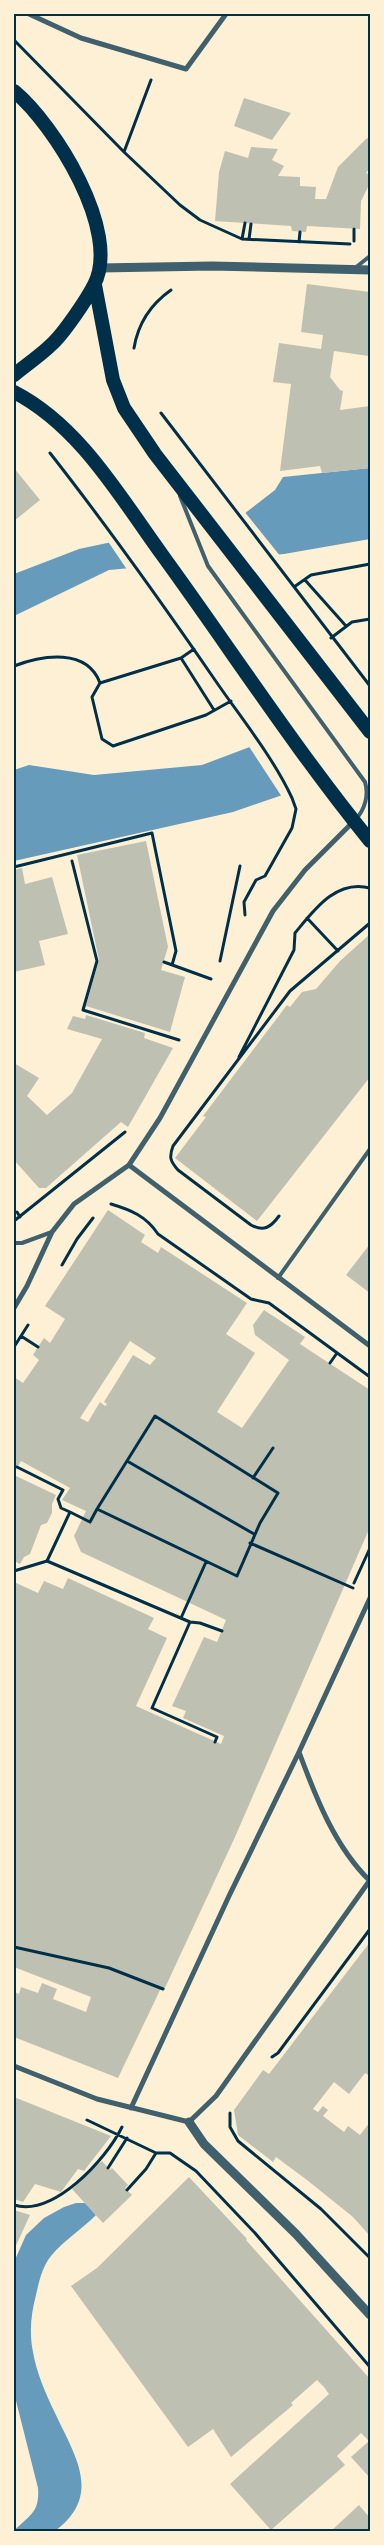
<svg xmlns="http://www.w3.org/2000/svg" width="384" height="2545" font-family="'Libre Baskerville',serif">
<style>
.water{fill:#669bbc}
.pier{fill:#fdf0d5}
.building{fill:#bec0b2;fill-rule:evenodd}
.lines{fill:none;stroke-linecap:round;stroke-linejoin:round}
.path{stroke:#003049;stroke-width:3}
.service{stroke:#3f606c;stroke-width:4}
.minor{stroke:#3f606c;stroke-width:5}
.tertiary{stroke:#3f606c;stroke-width:9}
.trunk{stroke:#003049;stroke-width:14}
.neatline{fill:none;stroke:#003049;stroke-width:2}
</style>
<rect width="100%" height="100%" fill="#fdf0d5"/>
<!-- water -->
<path class="water" d="M370,468V539L284,554L109,570L14,616V574L79,549L244,514L275,490L283,477Z
M255,745L370,765L233,812L14,861V770L29,765L94,775L202,765Z
M76,2203H85L96,2215C82,2229 63,2241 51,2256C42,2267 39,2282 36,2295C31,2314 29,2332 33,2352C36,2371 46,2395 55,2413C75,2456 103,2495 55,2531H14C29,2515 40,2513 38,2488L14,2393V2262L26,2235L44,2218L64,2207Z"/>
<!-- pier -->
<path class="pier" d="M244,511L281,557L128,571L107,540Z
M370,688V768L282,797L248,745Z"/>
<!-- building -->
<path class="building" d="M244,98L291,113L272,140L234,126Z
M367,138L370,140V167L366,173L370,175V183L361,201L360,229L307,226L306,232L292,231L291,226L215,221L219,172L225,151L248,158L251,147L278,149L272,160L284,166L278,176L300,177V186L316,187L315,199H326L338,167Z
M307,284L370,292L369,356L334,351L330,377L340,390L343,391L340,410L370,406V468L322,473L320,466L280,471L291,384L273,382L279,343L321,349L323,335L301,332Z
M14,468L40,500L14,521Z
M146,841L168,947L161,970L185,977L170,1032L86,1006L99,960L77,855Z
M22,868L25,884L52,877L68,934L39,941L45,965L14,972V870Z
M370,934V1077L257,1221L175,1158L206,1117L203,1116L287,1005L290,1007L302,992L316,989L340,961Z
M86,1015L145,1033L144,1038L173,1048L128,1127L121,1122L46,1188H39L14,1160V1063L39,1078L27,1096L47,1115L72,1093L102,1039L67,1029L73,1016L85,1019Z
M108,1210L145,1235L141,1242L158,1253L161,1247L247,1303L226,1334L255,1353L217,1412L242,1428L289,1360L255,1335L253,1325L264,1310L305,1337L300,1344L370,1390V1527L235,1837L164,1990L161,1988L118,2078L14,2037V1992L19,1994L21,1987L38,1993L42,1983L57,1989L53,1999L86,2012L91,1997L14,1967V1582L38,1593L44,1581L63,1589L68,1578L154,1618L148,1629L167,1638L136,1706L221,1744L224,1736L183,1718L186,1711L172,1706L204,1637L217,1642L226,1620L81,1552L74,1536L86,1511L62,1500L70,1488L21,1461L14,1473V1377L23,1383L39,1360L33,1355L38,1347L44,1338L50,1343L65,1319L45,1306ZM130,1341L156,1358L150,1365L133,1355L104,1402L107,1404L105,1406L100,1402L88,1422L80,1418Z
M370,1244V1293L346,1275Z
M14,1475L56,1495L52,1504V1513L47,1523L41,1525L30,1554L24,1557L20,1564L14,1561Z
M370,1942V2076L365,2073L349,2094L334,2082L313,2109L318,2112L323,2106L328,2110L323,2116L344,2132L348,2126L360,2135L370,2122V2236L353,2217L307,2180L276,2157L273,2162L238,2135L234,2110L263,2070L269,2074Z
M14,2097L111,2136L84,2171L78,2169L61,2192L35,2184L23,2202L14,2199Z
M102,2161L110,2170L112,2168L128,2185L125,2188L132,2195L103,2223L72,2189Z
M189,2177L247,2239L246,2240L370,2379V2478L351,2457L369,2441L361,2433L337,2456L345,2465L271,2530L230,2484L329,2394L324,2387L317,2380L291,2403L293,2405L231,2457L213,2429L188,2447L71,2286L97,2268Z
M14,2210L30,2215L14,2250Z
M359,2505L370,2518V2531H331Z"/>
<g class="lines">
<!-- path -->
<path class="path" d="M14,40L124,152L180,205L200,220L242,239L350,244
M124,152L151,80
M242,239L245,223
M249,239L251,224
M354,241V229
M299,242L300,232
M134,348C138,324 151,304 171,290
M161,413L370,686
M50,453C108,527 162,603 215,680C241,718 273,757 292,798L296,809L292,828L265,876L256,880L244,902L245,915
M305,580L346,626
M294,587L311,575L370,564
M331,638L352,622L370,619
M194,649L181,658L100,683L92,697L102,739L113,746L206,715L231,701
M181,658L214,710
M14,666C43,655 87,648 100,683
M72,861L97,961L83,1010L179,1040
M14,867L152,833L176,951L172,965
M307,918L338,951
M220,961L240,866
M164,962L211,979
M239,1057L294,950L295,933C314,910 336,879 370,888
M111,1204C131,1210 146,1216 158,1234L251,1299L269,1303L370,1377
M17,1212L20,1217
M279,1216C271,1227 264,1232 251,1225L178,1170C170,1161 169,1157 173,1146L290,991L370,923
M14,1221L125,1132
M62,1265L77,1239L93,1218
M21,1336L38,1347
M14,1347L28,1325
M330,1363L337,1353
M155,1416L278,1493L260,1523L237,1576L97,1509Z
M127,1461L254,1534
M17,1467L63,1490L58,1499L61,1508L70,1512L47,1561
M253,1478L273,1448
M70,1512L90,1522L97,1509
M250,1543L353,1588
M14,1571L47,1561L190,1622L200,1623L222,1631
M354,1583L370,1548
M181,1618L206,1562
M190,1622L152,1708L217,1737L215,1742
M14,1947L109,1968L163,1989
M272,2057L278,2053L370,1929
M230,2113V2127L238,2141L321,2209L370,2258
M87,2120L156,2153H170L196,2171L255,2233L370,2367
M108,2168L127,2138
M127,2190L146,2169L156,2153
M14,2205C53,2217 106,2160 122,2127"/>
<!-- service -->
<path class="service" d="M355,268L370,256
M180,496L208,566L365,782C369,795 365,809 356,819
M14,1243H22L52,1232
M278,1278L370,1149"/>
<!-- minor -->
<path class="minor" d="M29,14L81,38L186,69L226,14
M129,1165L370,1346
M14,1308L27,1286L52,1232L74,1204L129,1165L160,1118L273,911L305,870L354,821
M370,1598L299,1752C316,1798 335,1847 370,1881
M14,2066L97,2099L189,2122L216,2096L370,1880
M131,2108L229,1896L299,1752"/>
<!-- tertiary -->
<path class="tertiary" d="M100,268L212,266L370,270
M189,2122L204,2144L296,2234L370,2315"/>
<!-- trunk -->
<path class="trunk" d="M14,91C54,124 122,232 94,285C87,299 64,333 52,344C41,355 26,365 14,375
M95,285L113,380L124,408L155,454L370,732
M14,392C80,426 120,497 163,556C232,651 296,750 370,841"/>
</g>
<!-- border -->
<rect width="384" height="2545" fill="none" stroke="#fdf0d5" stroke-width="30"/>
<rect x="15" y="15" width="354" height="2515" class="neatline"/>
</svg>
